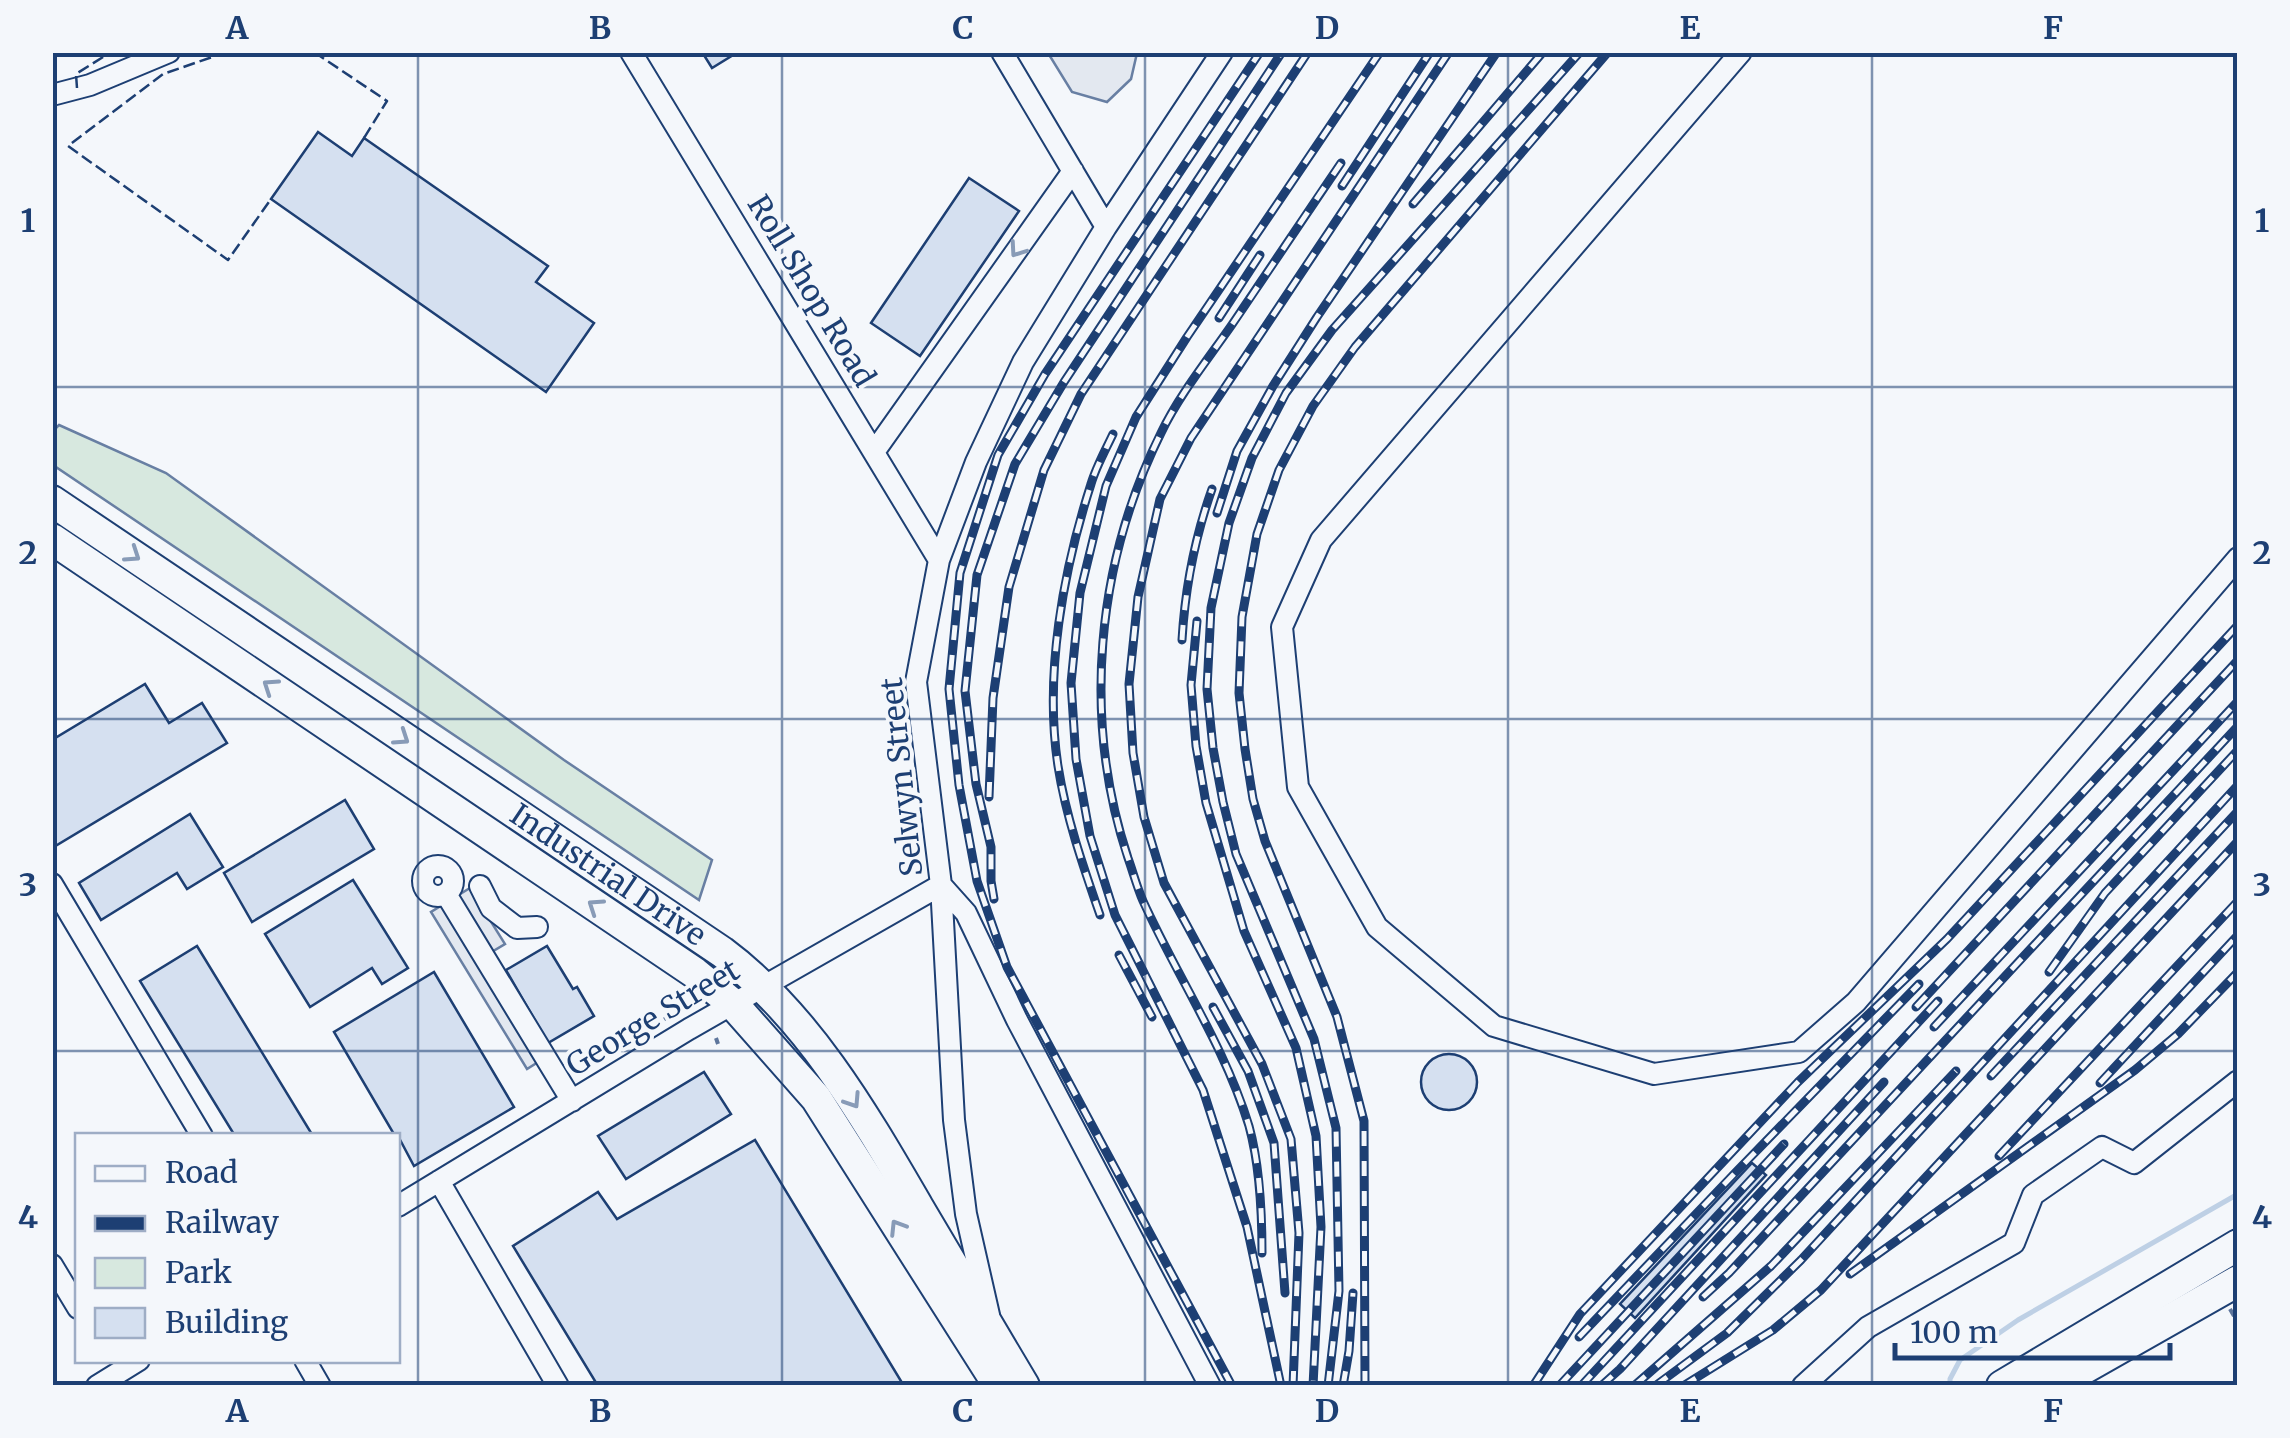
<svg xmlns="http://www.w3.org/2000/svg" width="2290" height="1438" font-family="Merriweather,serif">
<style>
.green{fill:#d7e8df;stroke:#687fa3;stroke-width:2.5}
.parking{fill:#e3e8f0;stroke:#687fa3;stroke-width:2.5}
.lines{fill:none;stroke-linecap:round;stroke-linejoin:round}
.stream{stroke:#bed0e5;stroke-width:5}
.building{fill:#d5e0f0;stroke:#1d3f73;stroke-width:2.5}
.minor-casing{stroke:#1d3f73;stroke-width:24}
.highway-casing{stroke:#1d3f73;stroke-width:34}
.path{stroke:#5e769c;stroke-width:4;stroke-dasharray:8 5;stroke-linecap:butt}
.minor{stroke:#f4f7fb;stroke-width:20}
.highway{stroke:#f4f7fb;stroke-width:30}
.rail-casing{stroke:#1d3f73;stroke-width:9}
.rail{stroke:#f4f7fb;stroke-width:5;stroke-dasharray:15;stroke-linecap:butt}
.fence{stroke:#1d3f73;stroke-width:2.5;stroke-dasharray:12 5;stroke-linecap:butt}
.oneway{stroke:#889bb7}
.grid{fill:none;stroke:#1d3f73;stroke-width:2.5;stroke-opacity:0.55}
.labels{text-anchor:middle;stroke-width:8;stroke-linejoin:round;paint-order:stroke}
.street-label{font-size:30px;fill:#1d3f73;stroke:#f4f7fb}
.neatline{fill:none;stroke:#1d3f73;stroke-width:4}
.grid-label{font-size:32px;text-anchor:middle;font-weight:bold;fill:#1d3f73}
</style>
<rect width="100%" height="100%" fill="#f4f7fb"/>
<!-- green -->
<path class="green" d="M59,425L166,473L564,760L712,860L699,900L53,465V431Z"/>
<!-- parking -->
<path class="parking" d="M1048,53H1137L1131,79L1107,102L1072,92Z
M470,888L505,944L485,956L546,1057L527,1069L431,912Z"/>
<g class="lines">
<!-- stream -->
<path class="stream" d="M1950,1386V1379L1960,1360L2018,1320L2238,1194"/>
</g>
<!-- building -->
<path class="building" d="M702,52H738L712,68Z
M318,132L352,156L364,138L548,266L536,282L594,323L546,392L271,199Z
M969,178L1019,211L920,356L871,323Z
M145,684L169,723L202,703L227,743L52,848V740Z
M345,800L374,849L252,922L224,873Z
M190,814L223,867L187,889L177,873L101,920L79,883Z
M353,880L408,968L382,984L372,968L310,1007L265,934Z
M197,946L313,1136H235L140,981Z
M547,946L573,989L577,987L594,1016L548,1043L506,970Z
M434,972L514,1107L414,1166L398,1136H395L334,1032Z
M1421 1082a28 28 0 1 1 56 0a28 28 0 1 1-56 0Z
M704,1072L731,1114L626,1179L598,1136Z
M755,1140L904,1386H598L513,1246L598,1192L617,1219Z
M1752,1163L1766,1175L1635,1318L1620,1304Z"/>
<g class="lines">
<!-- minor casing -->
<g class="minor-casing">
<path id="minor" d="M631,52L939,560
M1002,52L1106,227
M1741,52L1321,540L1282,627L1298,787L1377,927L1494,1026L1654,1074L1799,1052L1856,1002L2238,558
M52,95L90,85L169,52
M874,452L1073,171
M423 881a15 15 0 1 1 30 0a15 15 0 1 1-30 0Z
M52,884L202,1136
M941,885L966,913L1017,1020L1210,1386
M480,886L491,908L517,928L537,927
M446,894L572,1101
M439,1181L558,1386
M398,1206L689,1029L941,885
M52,1265L78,1308
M989,1315L966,1214L954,1120L941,885L916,682L939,560L976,462L1023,362L1106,227L1222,52
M305,1360L320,1386
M97,1386L139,1360
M1803,1386L1868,1327L2014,1243L2033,1195L2102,1147L2134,1163L2238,1081"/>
</g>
<!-- highway casing -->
<g class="highway-casing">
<g id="highway">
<path id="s1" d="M52,501L722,952C808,1016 865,1116 918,1207C953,1266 988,1326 1024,1386"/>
<path d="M52,539L695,973L733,1004L816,1098L999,1386"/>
<path d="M2002,1386L2238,1245"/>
<path d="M2053,1386L2238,1281"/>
</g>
</g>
<!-- path -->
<path class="path" d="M642,1033L668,1017L681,999
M716,1038L718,1044
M2230,1309L2238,1323"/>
<!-- minor -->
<use href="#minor" class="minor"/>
<!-- highway -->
<use href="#highway" class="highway"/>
<!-- rail casing -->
<g class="rail-casing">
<path id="rail" d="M1342,186L1430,52
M1413,204L1543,52
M1219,318L1260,255
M1217,513L1237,451L1273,386L1317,317L1497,52
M1197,621L1191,685L1196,746L1206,803L1244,931L1296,1048L1316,1136L1321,1227L1313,1386
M1182,640C1185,589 1195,537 1212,489
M989,797L993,698L1009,587L1044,470L1081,394L1308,52
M994,899L991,881V847L976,784L965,691L977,575L1015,464L1064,382L1282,52
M1100,915C1083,866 1066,817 1058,766C1044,675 1063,571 1091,484C1096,467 1105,451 1113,434
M1119,955L1152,1017
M2049,972L2105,893L2238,750
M1213,1007L1248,1071L1274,1143L1285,1293
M1916,1007L2238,660
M1934,1027L2238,701
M1991,1076L2238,811
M2100,1083L2238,935
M1999,1156L2238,901
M1262,1253C1262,1212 1260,1166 1249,1126C1225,1047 1177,976 1143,901C1137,887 1133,872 1128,858C1082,719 1096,564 1161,433C1178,397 1208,359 1231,326C1268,272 1304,217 1341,163
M1850,1274L2135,1070L2178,1034L2238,972
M1703,1297L1729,1273L2238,726
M1579,1337L1735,1173L1919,984
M1232,1386L1007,967L977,881L959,785L949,689L960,573L998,455L1045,374L1260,52
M1281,1386L1247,1227L1203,1090L1115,915L1090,836L1076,759L1071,683L1080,593L1106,486L1136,417L1187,337L1380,52
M1293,1386L1299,1233L1291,1139L1262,1064L1164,883L1144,817L1133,753L1129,684L1138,597L1160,499L1191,438L1449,52
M1328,1386L1339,1291L1336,1128L1314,1039L1236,854L1223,802L1213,748L1207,689L1211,608L1229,523L1252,458L1286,393L1332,330L1580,52
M1343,1386L1349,1351L1353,1293
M1365,1386L1364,1121L1337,1017L1265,841L1253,799L1245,749L1239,693L1242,617L1257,534L1279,470L1313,406L1355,347L1608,52
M1533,1386L1580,1314L1798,1082L1947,939L2238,625
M1559,1386L1784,1144
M1581,1386L1938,1001
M1601,1386L1620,1369L1884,1082
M1634,1386L1771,1266L1956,1071
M1655,1386L1727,1333L1801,1260L2238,785
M1683,1386L1773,1330L1821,1290L2238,841"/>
</g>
<!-- rail -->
<use href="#rail" class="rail"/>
<!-- fence -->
<path class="fence" d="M227,52L163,74L68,146L228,260L271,199
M314,52L387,101L364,138
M77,88L76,74L111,52"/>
</g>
<!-- one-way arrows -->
<defs><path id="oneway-chevron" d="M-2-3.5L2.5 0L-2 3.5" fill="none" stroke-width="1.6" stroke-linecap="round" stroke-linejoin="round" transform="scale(2.5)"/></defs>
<g class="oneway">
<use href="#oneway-chevron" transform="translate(1017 250) rotate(125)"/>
<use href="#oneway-chevron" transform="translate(133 555) rotate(34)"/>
<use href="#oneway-chevron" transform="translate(270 686) rotate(-146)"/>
<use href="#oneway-chevron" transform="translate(402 738) rotate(34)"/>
<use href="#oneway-chevron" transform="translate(595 906) rotate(-146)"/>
<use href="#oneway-chevron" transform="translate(853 1101) rotate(57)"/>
<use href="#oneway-chevron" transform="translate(897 1227) rotate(-122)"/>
</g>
<!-- grid -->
<path class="grid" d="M418,52V1386M782,52V1386M1145,52V1386M1508,52V1386M1872,52V1386M52,387H2238M52,719H2238M52,1051H2238"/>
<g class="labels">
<!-- street labels -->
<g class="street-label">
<text transform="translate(811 291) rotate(59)" y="10">Roll Shop Road</text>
<text transform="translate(902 777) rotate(-96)" y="10">Selwyn Street</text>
<text dy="10" stroke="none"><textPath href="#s1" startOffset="670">Industrial Drive</textPath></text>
<text transform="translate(653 1018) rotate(-31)" y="10">George Street</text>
</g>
</g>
<!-- border -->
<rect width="2290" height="1438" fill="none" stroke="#f4f7fb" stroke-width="110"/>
<!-- legend -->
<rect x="75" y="1133" width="325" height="230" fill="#f4f7fb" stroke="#9eadc5" stroke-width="2.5"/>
<rect x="95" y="1166" width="50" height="15" fill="#f4f7fb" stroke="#9eadc5" stroke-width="2.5"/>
<text x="165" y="1183" font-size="30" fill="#1d3f73">Road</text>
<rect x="95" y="1216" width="50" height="15" fill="#1d3f73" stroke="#9eadc5" stroke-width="2.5"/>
<text x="165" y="1233" font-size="30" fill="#1d3f73">Railway</text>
<rect x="95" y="1258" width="50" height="30" fill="#d7e8df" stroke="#9eadc5" stroke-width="2.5"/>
<text x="165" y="1283" font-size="30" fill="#1d3f73">Park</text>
<rect x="95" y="1308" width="50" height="30" fill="#d5e0f0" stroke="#9eadc5" stroke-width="2.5"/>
<text x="165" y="1333" font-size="30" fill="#1d3f73">Building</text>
<!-- scale -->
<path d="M1895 1343v15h275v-15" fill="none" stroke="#1d3f73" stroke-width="5"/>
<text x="1910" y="1343" font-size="30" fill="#1d3f73" stroke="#f4f7fb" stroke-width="8" paint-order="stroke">100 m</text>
<rect x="55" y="55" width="2180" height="1328" class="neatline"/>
<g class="grid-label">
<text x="237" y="39">A</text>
<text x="600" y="39">B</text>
<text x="963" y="39">C</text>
<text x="1327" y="39">D</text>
<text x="1690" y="39">E</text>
<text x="2053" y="39">F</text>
<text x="28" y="232">1</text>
<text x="2262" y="232">1</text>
<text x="28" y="564">2</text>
<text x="2262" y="564">2</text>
<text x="28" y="896">3</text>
<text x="2262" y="896">3</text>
<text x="28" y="1228">4</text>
<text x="2262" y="1228">4</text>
<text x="237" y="1422">A</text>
<text x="600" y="1422">B</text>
<text x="963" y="1422">C</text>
<text x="1327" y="1422">D</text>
<text x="1690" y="1422">E</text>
<text x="2053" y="1422">F</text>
</g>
</svg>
